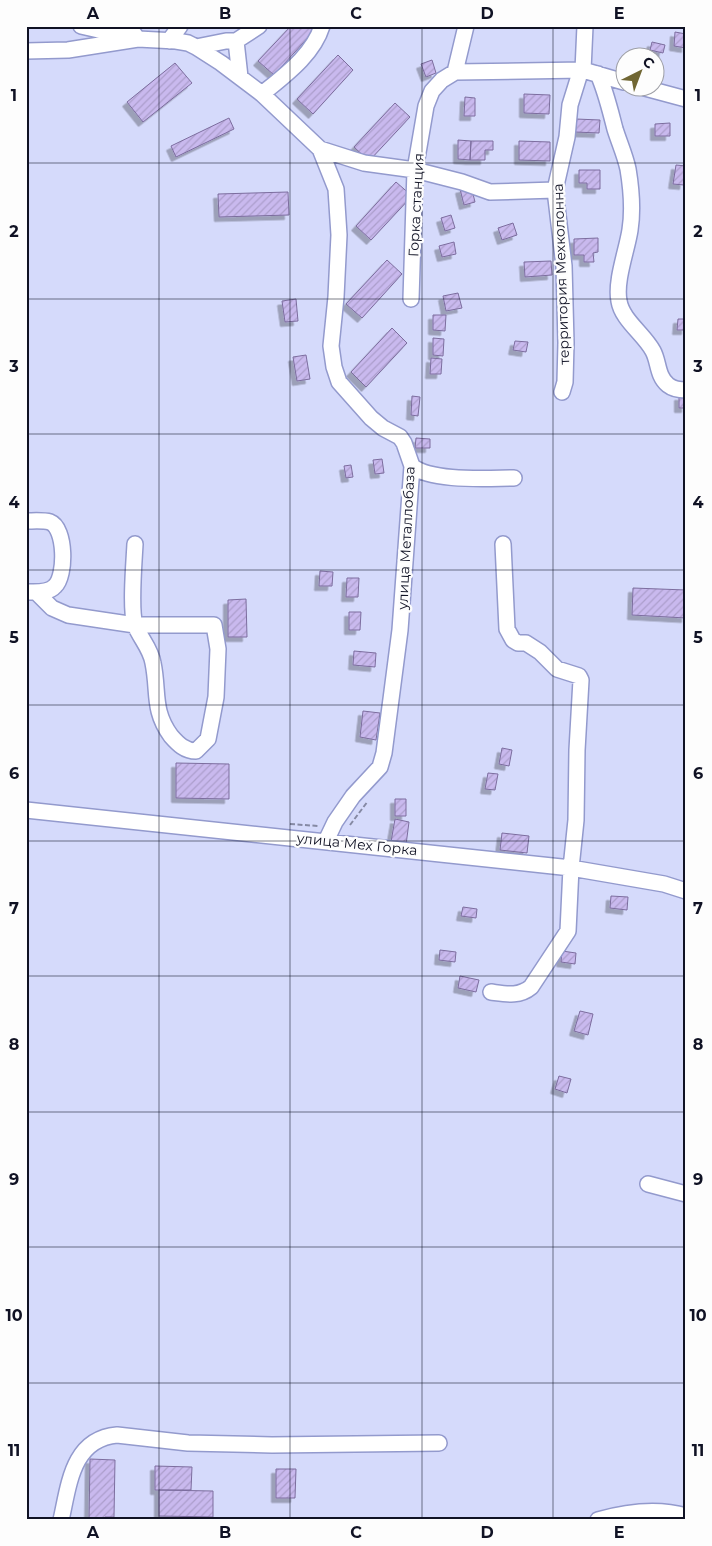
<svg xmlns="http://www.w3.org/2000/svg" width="712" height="1546" font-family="Montserrat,sans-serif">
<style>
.building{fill:url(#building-hatch);stroke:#7c6d9e;filter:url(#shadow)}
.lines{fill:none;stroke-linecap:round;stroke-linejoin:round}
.minor-casing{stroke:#939acd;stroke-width:18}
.path{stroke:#8589a3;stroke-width:2;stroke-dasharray:5 2.5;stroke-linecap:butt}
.minor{stroke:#fff;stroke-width:15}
.grid{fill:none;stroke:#101224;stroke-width:1;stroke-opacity:0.55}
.labels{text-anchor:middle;stroke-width:4.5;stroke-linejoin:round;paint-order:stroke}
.street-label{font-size:14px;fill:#101224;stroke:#fdfdfd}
.neatline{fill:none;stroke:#101224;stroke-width:2}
.grid-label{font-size:16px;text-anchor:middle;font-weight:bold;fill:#101224}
</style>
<defs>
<pattern id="building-hatch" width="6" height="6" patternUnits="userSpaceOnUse" patternTransform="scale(1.25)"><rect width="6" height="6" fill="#c9b9ee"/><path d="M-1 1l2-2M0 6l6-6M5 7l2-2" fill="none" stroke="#ac9ecc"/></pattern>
<filter id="shadow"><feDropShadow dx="-4.5" dy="4.5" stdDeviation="0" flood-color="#0004"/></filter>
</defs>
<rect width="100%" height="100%" fill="#d5dafb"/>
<!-- building -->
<path class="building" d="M291,26H309L314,31L274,75L258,61Z
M675,32L686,34V48L674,46Z
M652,42L665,45L663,53L650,50Z
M338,55L353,70L313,114L297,99Z
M432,60L436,73L426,77L421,64Z
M175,63L192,83L143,122L127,102Z
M524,94L550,95L549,114L524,113Z
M465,97L475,98V116H464Z
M395,103L410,117L369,161L354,147Z
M229,118L234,129L176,157L171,146Z
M576,119L600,120L599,133L575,132Z
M670,123V136H655V124Z
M458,140L471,141L470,160L458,159Z
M471,141H493V150H485V160H470Z
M519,141L550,142V161L519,160Z
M676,165L686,166L684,185L673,184Z
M579,170H600V189H587V183H579Z
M396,182L412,196L371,240L356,226Z
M471,186L475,202L464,205L460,189Z
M288,192L289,215L219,217L218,194Z
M451,215L455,228L445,231L441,218Z
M513,223L517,235L502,240L498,228Z
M598,238V252L593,253L594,262H584V255H574V239Z
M454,242L456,254L442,257L439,246Z
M387,260L402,274L362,318L346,304Z
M551,261L552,275L525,277L524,262Z
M458,293L462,308L446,311L443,296Z
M296,299L298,321L285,322L282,301Z
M433,315H446L445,331L433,330Z
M678,319H686V330H677Z
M392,328L407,343L366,387L351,372Z
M433,338L444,339L443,356L433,355Z
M515,341L528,342L526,352L513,350Z
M306,355L310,379L297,381L293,357Z
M431,358L442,359L441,374H430Z
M412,396L420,397L418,416L411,415Z
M679,396H686V408H679Z
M416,438L430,439V448H415Z
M382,459L384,473L375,474L373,460Z
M351,465L353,477L346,478L344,466Z
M320,571L333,572L332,586H319Z
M347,578H359L358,597H346Z
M633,588L686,590V618L632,615Z
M246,599L247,637H228V600Z
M349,612H361L360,630H349Z
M354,651L376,653L375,667L353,665Z
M363,711L380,713L376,740L360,737Z
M502,748L512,750L509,766L499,764Z
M176,763L229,764V799L176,798Z
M488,773L498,774L495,790L485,789Z
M395,799H406V816H395Z
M395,819L409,822L406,845L391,842Z
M502,833L529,836L527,853L500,850Z
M611,896L628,897L627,910L610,908Z
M463,907L477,909L476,918L461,916Z
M440,950L456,952L455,962L439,960Z
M562,951L576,953L575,964L561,962Z
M460,976L479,980L476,992L458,988Z
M580,1011L593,1014L588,1035L574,1031Z
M559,1076L571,1079L567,1093L555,1089Z
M90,1459L115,1460L114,1517H105V1520H89Z
M155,1466L192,1467L191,1490H155Z
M276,1469H296L295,1498H276Z
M159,1490L213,1491V1517L159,1516Z"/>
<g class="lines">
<!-- minor casing -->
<g class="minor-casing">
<path id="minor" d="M81,26L138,39L176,41L188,43L196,47L221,63L262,94L320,149L336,189L339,235L336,297L331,346L334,367L339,382L371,418L383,428L400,437L404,443L412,466L400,630L384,753L380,767L353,796L335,822L326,841
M585,26L583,70L624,82
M169,41L180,26
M236,41L240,77
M196,47L226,41H236L259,26
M26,51L68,50L138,39L128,26
M455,72L466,26
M598,74C606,92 610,110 615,129C619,142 625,155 628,169C631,187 633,211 630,230C627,250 615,281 619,301C622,320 644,334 653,351C659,362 657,376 668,385C673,389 679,390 686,390
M645,88L686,99
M262,94C285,75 313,55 322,26
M320,149L364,163L415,170L462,182L490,192L555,190
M411,299L415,170L426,106L432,91L442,80L455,72L583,70
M562,392L565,382L566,343L564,266L555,190L567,137L570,105L579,76L583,70
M412,466C432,482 488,478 514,478
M26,521C33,521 43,520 50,522C66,528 66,576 55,586C49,593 38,592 29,592
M36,592L52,608L68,615L135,625H214L218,649L216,697L208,739L196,751C185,751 178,744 171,736C152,710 159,692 153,663C151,649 140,638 135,625C130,609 134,563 135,544
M26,810L571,868L664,884L686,891
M491,992C506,994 519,997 531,987L568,931L571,868L576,820L577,750L581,680L579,676L557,669L540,652L526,643H518L513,640L507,629L503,544
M648,1184L686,1194
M61,1520C69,1485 72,1439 117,1435L188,1443L272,1445L439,1443
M598,1520C626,1512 658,1508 686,1516"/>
</g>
<!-- path -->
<path class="path" d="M290,824L318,826
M350,825L368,801"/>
<!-- minor -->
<use href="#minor" class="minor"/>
</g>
<!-- grid -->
<path class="grid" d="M159,26V1520M290,26V1520M422,26V1520M553,26V1520M26,163H686M26,299H686M26,434H686M26,570H686M26,705H686M26,841H686M26,976H686M26,1112H686M26,1247H686M26,1383H686"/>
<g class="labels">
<!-- street labels -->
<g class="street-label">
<text transform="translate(416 205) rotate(-87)" y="5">Горка станция</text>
<text transform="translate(561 274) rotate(-92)" y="5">территория Мехколонна</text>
<text transform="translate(406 538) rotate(-87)" y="5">улица Металлобаза</text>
<text transform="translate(357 844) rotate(6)" y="5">улица Мех Горка</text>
</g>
</g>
<!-- border -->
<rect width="712" height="1546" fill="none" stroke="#fdfdfd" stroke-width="55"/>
<!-- north arrow -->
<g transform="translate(640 72) rotate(42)"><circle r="24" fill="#fdfdfd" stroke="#9e9fa6"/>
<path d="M0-4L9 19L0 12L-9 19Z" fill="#706633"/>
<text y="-8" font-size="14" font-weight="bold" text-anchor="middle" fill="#101224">С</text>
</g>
<rect x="28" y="28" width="656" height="1490" class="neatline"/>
<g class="grid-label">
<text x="93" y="19">A</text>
<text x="225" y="19">B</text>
<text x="356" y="19">C</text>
<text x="487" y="19">D</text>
<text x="619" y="19">E</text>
<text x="14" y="101">1</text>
<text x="698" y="101">1</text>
<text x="14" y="237">2</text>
<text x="698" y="237">2</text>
<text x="14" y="372">3</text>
<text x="698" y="372">3</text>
<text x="14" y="508">4</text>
<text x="698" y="508">4</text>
<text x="14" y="643">5</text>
<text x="698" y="643">5</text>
<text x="14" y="779">6</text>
<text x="698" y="779">6</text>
<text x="14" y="914">7</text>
<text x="698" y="914">7</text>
<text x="14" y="1050">8</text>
<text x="698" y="1050">8</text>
<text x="14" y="1185">9</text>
<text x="698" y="1185">9</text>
<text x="14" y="1321">10</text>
<text x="698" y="1321">10</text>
<text x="14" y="1456">11</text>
<text x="698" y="1456">11</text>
<text x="93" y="1538">A</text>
<text x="225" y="1538">B</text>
<text x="356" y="1538">C</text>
<text x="487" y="1538">D</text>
<text x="619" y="1538">E</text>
</g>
</svg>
